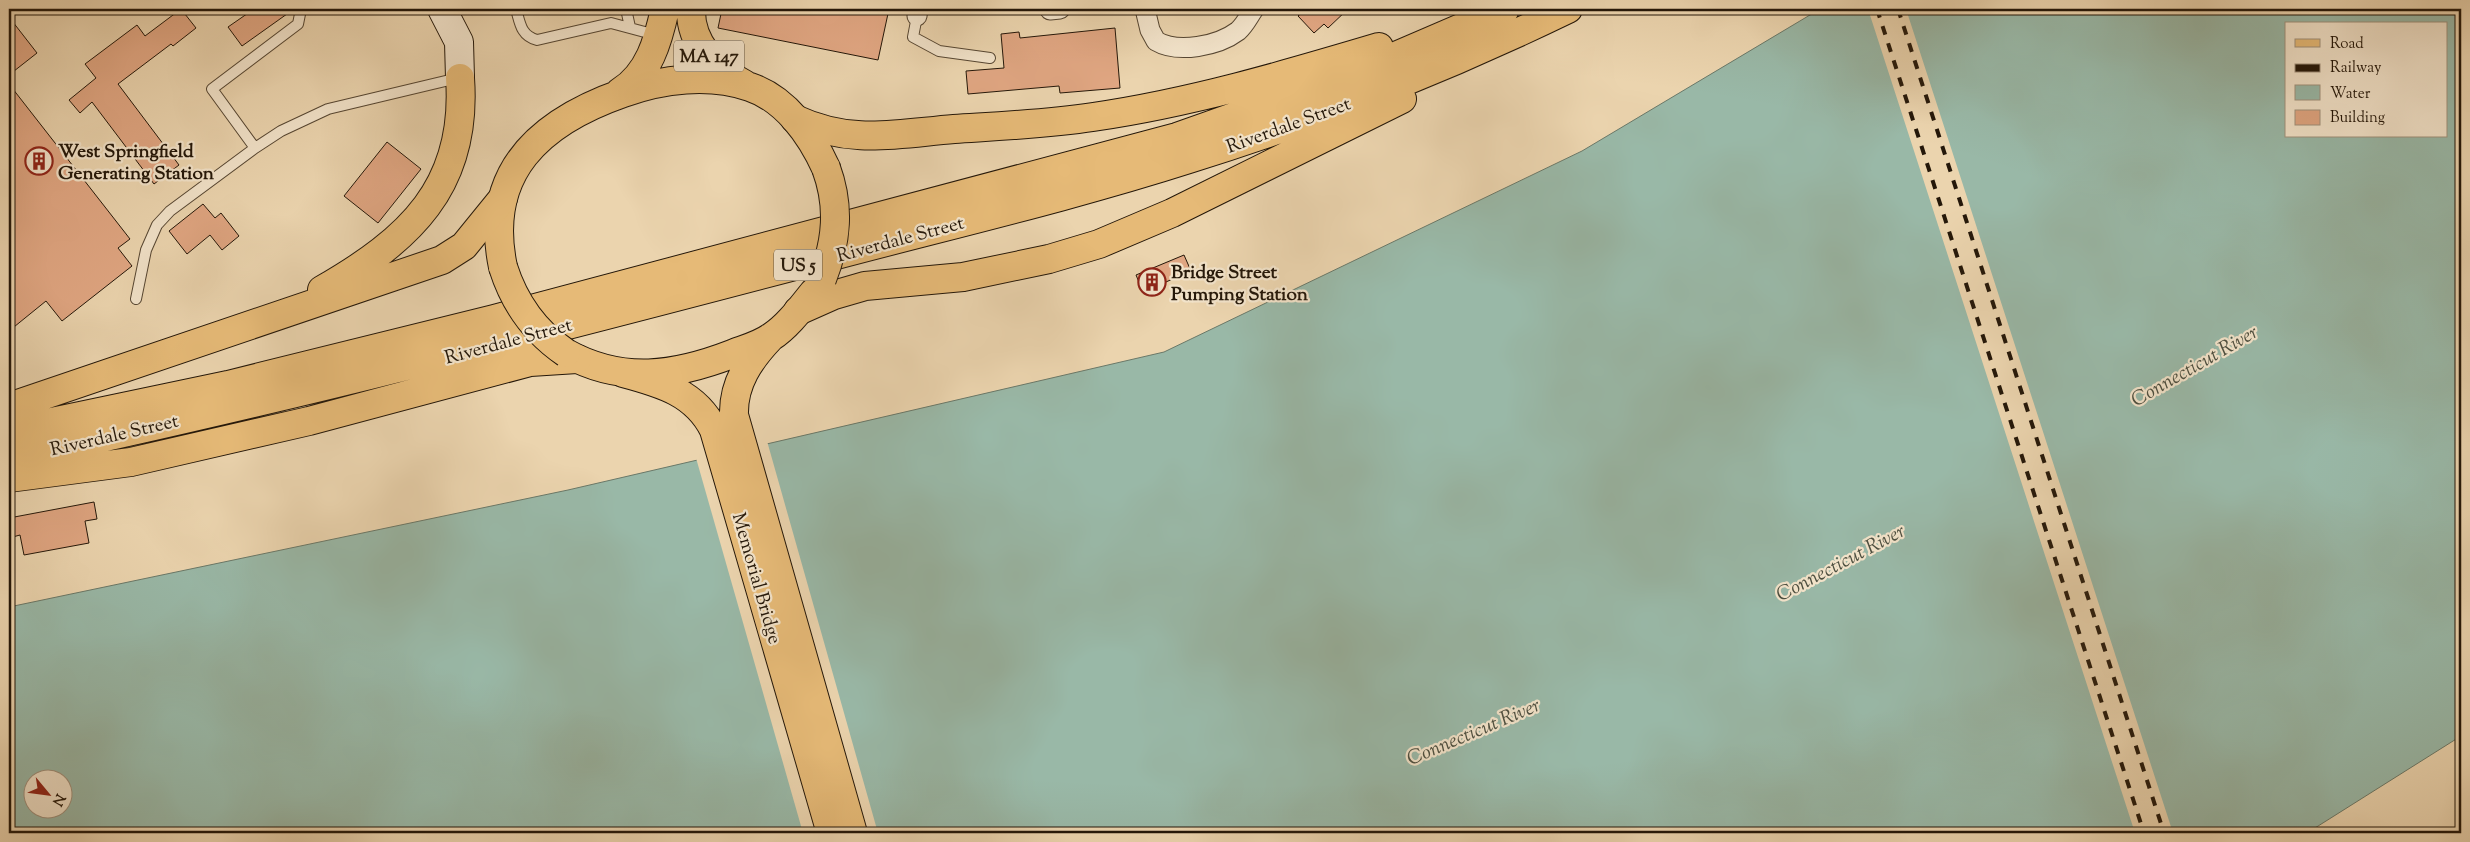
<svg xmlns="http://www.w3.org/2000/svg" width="2470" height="842" font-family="'Sorts Mill Goudy',serif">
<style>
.water{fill:#99b8a7;stroke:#6a7868;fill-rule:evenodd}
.pier{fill:#ebd4ae}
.building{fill:#e0a682;stroke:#241709}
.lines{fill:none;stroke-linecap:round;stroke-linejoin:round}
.lane-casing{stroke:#564632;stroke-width:12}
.street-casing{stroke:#564632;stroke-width:21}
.secondary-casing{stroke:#241709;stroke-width:30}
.primary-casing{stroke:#241709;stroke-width:30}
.highway-casing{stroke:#241709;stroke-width:30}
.lane{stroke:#f2e3ca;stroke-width:10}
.street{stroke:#f2e3ca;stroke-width:19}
.secondary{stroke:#f2e3ca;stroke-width:28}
.primary{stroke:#e6ba77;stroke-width:28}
.highway{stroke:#e6ba77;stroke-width:28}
.rail{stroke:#241709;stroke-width:4;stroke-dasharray:9 9;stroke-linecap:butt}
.primary-bridge-casing{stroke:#241709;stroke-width:30;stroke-linecap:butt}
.primary-bridge{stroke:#e6ba77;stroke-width:28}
.labels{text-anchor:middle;stroke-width:4.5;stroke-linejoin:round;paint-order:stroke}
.shield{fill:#f2e3ca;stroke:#625443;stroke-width:1}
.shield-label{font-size:18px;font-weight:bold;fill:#241709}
.street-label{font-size:19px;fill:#241709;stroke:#f2e3ca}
.poi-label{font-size:19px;font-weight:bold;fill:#241709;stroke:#f2e3ca;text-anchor:start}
.water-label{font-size:20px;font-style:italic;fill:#4d4f40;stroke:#f2e3ca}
</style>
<rect width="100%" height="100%" fill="#ebd4ae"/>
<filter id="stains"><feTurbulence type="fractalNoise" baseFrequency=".004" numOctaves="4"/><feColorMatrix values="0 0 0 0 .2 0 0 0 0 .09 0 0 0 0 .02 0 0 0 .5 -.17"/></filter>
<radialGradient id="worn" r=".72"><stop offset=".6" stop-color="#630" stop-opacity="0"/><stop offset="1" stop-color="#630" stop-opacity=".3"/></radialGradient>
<!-- water -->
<path class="water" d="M1820,9H2461V736L2307,833H9V607L568,490L1164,352L1582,151ZM2286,24H2446V136H2286ZM32,780H62V810H32Z"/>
<!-- pier -->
<path class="pier" d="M1868,9H1906L2173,833H2135Z
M767,441L878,833H803L696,458Z"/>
<!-- building -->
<path class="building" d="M181,9L196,28L173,46L171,44L118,84L179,165L154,184L92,102L80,113L69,100L96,78L85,64L137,25L145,36Z
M254,9H294L242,46L228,27Z
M722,9H889L878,60L718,28Z
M1306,9H1348L1328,28L1324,24L1314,33L1298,16Z
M9,17L37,53L9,75Z
M1115,28L1120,88L1060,93L1059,86L968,94L966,71L1004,68L1001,34L1019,32L1020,38Z
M9,84L130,239L118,248L132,266L62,321L46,301L9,331Z
M387,142L421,169L378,223L344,196Z
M203,204L215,218L221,213L239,236L222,250L210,235L187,254L169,231Z
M1184,255L1191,271L1143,292L1136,275Z
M94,502L97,519L85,521L89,543L24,555L20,535L9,538V518Z"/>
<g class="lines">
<!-- lane casing -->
<g class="lane-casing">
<path id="lane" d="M301,9L298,24L212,89L255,148L281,131L328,109L458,78
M516,9C520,23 521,36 537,40L611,23L656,35
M626,9L630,27
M917,16L913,37L939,51L990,58
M136,299L146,250L157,225L170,211L255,148"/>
</g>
<!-- street casing -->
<g class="street-casing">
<path id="street" d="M1145,9L1150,30L1156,41C1178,54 1218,46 1238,31C1245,25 1249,16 1254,9
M1050,10L1060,9
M917,16L918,9"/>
</g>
<!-- secondary casing -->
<g class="secondary-casing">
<path id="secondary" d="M442,9L459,42L460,78"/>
</g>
<!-- primary casing -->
<g class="primary-casing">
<path id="primary" d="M691,9C690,43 715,69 744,84
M620,92C649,74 658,41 665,9
M503,267C483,172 540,122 623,93C662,79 709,73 750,87C786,99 811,135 826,168
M771,337C750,359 733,383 734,415L853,833
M566,353C622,384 675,376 732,354C745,349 760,345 771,337C787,327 801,308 813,293
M623,373C661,383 696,393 714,430L831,833"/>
</g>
<!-- highway casing -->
<g class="highway-casing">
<path id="highway" d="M795,119C851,145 895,134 954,129C1000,126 1047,124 1093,117C1190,103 1285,75 1379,47
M322,290C409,240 468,187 460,78
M798,311L834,295L865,286L963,277L1049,259L1099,244L1172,213L1402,99
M9,407L442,260L464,246L503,198
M9,431L228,385L494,319L1177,137L1349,76L1505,9
M9,458C278,401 544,332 810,262C936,228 1064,199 1189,159C1318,119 1446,68 1568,9
M9,478L131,462L309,421L530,362L577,359"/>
</g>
<!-- lane -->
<use href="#lane" class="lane"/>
<!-- street -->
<use href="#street" class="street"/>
<!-- secondary -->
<use href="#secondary" class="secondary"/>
<!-- primary -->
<use href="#primary" class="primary"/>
<!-- highway -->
<use href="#highway" class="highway"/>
<!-- rail -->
<path class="rail" d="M1877,9L2144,833
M1898,9L2164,833"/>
<!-- primary-bridge casing -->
<g class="primary-bridge-casing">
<path id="primary-bridge" d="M503,267C514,302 535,332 566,353
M822,279C837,241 840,206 826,168"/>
</g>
<!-- primary-bridge -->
<use href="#primary-bridge" class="primary-bridge"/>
</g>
<!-- icons -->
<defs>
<g id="building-ring" transform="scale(1.4375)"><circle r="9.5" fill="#f2e3ca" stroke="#8f2418" stroke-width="1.5"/><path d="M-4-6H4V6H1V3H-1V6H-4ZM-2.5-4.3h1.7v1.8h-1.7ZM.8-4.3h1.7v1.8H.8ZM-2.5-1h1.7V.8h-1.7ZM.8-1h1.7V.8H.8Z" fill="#8f2418"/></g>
</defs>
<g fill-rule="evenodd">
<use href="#building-ring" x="39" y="161"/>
<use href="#building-ring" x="1152" y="282"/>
</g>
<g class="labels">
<!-- shield labels -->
<g class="shield">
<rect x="674" y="40.5" width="70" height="31" rx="4"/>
<rect x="774" y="249.5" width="48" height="31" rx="4"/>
</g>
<g class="shield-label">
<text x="709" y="62">MA 147</text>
<text x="798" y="271">US 5</text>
</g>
<!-- street labels -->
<g class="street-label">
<text transform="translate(1288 124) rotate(-20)" y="7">Riverdale Street</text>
<text transform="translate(900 238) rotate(-15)" y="7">Riverdale Street</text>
<text transform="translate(508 340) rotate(-15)" y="7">Riverdale Street</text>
<text transform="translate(114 434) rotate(-13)" y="7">Riverdale Street</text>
<text transform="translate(758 578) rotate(74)" y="7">Memorial Bridge</text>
</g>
<!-- poi labels -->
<g class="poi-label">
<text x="58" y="157">West Springfield<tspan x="58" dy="22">Generating Station</tspan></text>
<text x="1171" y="278">Bridge Street<tspan x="1171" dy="22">Pumping Station</tspan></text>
</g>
<!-- water labels -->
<g class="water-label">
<text transform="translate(2194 365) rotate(-30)" y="7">Connecticut River</text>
<text transform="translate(1840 562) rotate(-28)" y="7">Connecticut River</text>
<text transform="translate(1473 731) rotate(-23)" y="7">Connecticut River</text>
</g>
</g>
<!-- margin -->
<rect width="2470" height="842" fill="none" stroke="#ebd4ae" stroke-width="30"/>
<rect x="10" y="10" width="2450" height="822" fill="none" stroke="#241709" stroke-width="2.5"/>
<rect x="15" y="15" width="2440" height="812" fill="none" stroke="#241709"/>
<!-- legend -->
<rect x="2285" y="22" width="162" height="115" fill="#f2e3ca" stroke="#a0917d"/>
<rect x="2295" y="39" width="25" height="8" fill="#e6ba77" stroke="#a0917d"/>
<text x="2330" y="48" font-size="15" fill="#241709">Road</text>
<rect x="2295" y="64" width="25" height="8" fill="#241709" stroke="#a0917d"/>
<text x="2330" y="72" font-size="15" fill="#241709">Railway</text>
<rect x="2295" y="85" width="25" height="15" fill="#99b8a7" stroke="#a0917d"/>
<text x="2330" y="98" font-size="15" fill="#241709">Water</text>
<rect x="2295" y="110" width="25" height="15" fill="#e0a682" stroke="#a0917d"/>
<text x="2330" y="122" font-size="15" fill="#241709">Building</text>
<!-- north arrow -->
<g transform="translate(48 794) rotate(119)"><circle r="24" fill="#f2e3ca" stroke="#a0917d"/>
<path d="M0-4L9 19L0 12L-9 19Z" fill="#8f2418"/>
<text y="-8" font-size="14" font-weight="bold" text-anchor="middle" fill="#241709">N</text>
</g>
<rect width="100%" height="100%" filter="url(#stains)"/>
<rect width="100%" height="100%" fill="url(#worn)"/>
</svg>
